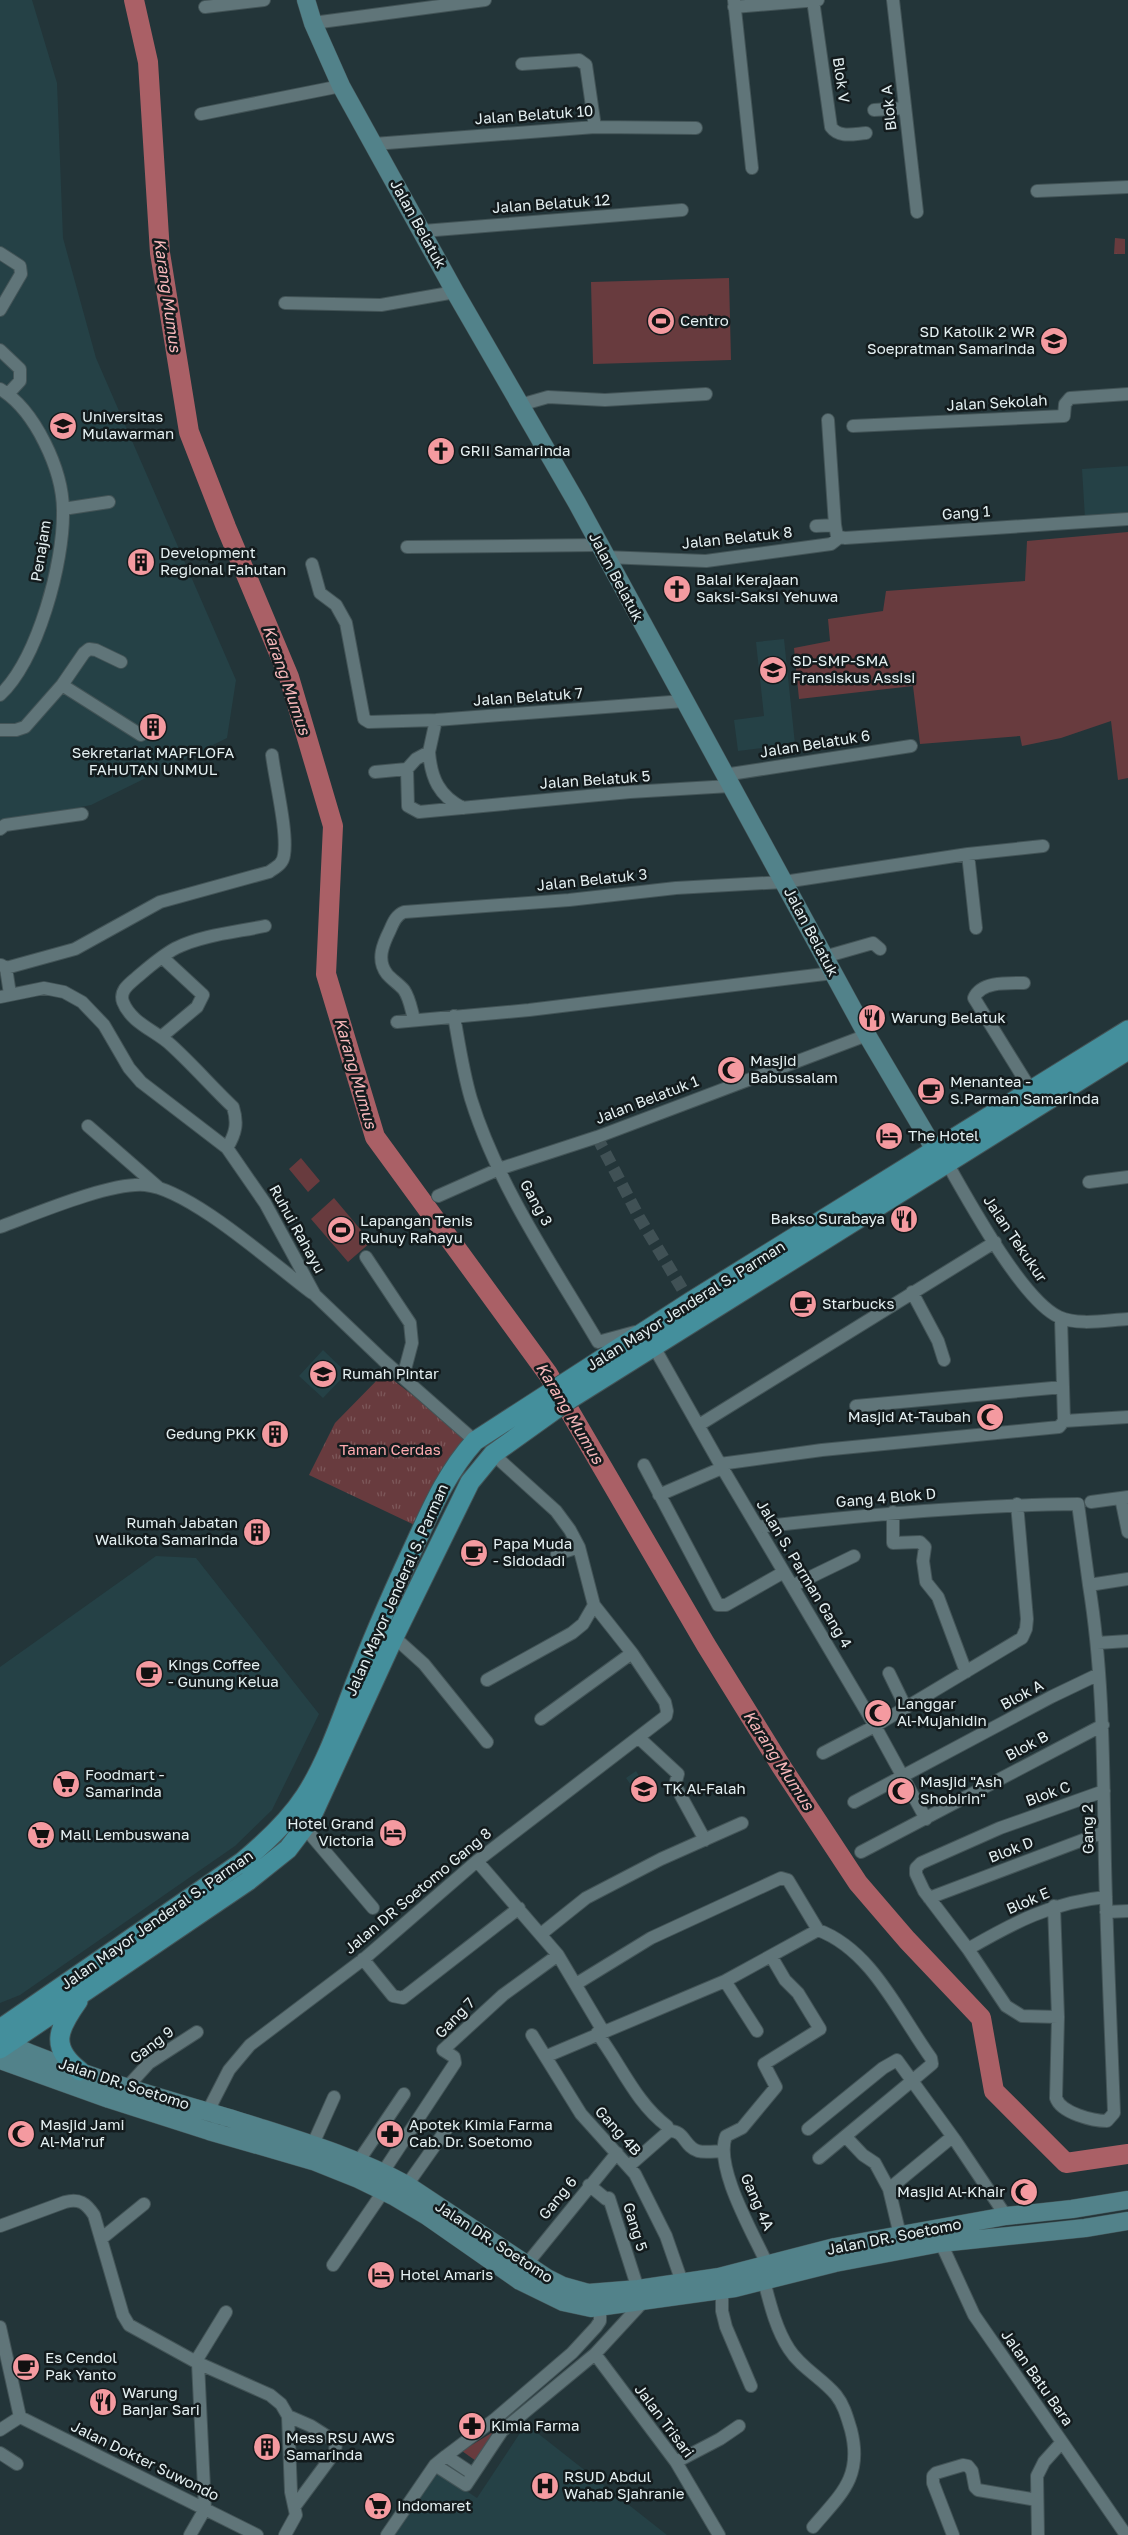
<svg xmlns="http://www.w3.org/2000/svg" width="1128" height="2535" font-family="'Golos Text',sans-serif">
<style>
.built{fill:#254146}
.green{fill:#683b3e}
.park{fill:url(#park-tufts)}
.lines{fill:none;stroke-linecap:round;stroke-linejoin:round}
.river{stroke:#aa6066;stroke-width:20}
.street-tunnel{stroke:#405155;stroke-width:12;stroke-dasharray:12 6;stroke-linecap:butt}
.street-casing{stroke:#435457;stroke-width:14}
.secondary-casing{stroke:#435457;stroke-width:19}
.primary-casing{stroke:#435457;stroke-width:21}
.street{stroke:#607579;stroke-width:12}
.secondary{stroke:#52828a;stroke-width:18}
.primary{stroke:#448f9c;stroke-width:19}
.labels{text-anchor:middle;stroke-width:5;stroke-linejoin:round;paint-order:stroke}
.street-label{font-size:15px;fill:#e4f0f2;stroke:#131b1d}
.poi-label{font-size:15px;fill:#e4f0f2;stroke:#131b1d;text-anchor:start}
.park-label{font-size:15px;fill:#feaaaf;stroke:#131b1d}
.water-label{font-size:16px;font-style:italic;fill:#f8b8bb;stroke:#131b1d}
</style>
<defs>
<pattern id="park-tufts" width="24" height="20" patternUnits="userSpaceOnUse" patternTransform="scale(1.25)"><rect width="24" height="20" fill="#683b3e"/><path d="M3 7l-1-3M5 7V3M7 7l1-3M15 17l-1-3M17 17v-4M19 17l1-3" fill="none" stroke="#7d585a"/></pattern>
</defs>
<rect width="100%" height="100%" fill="#233539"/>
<!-- built -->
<path class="built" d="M0,0H32L57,83L63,238L96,358L236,680L227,738L91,805L0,823Z
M1128,466V515L1085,518L1082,469Z
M784,639L795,744L738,751L734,720L764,716L756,642Z
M323,1350L347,1373L323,1398L299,1376Z
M156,1556L196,1558L319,1714L272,1810L235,1846L20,1995L0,2003V1667Z
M636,1771L645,1786L649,1783L655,1792L642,1801L626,1778Z
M526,2424L667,2535H394L436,2474H441L477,2498Z"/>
<!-- green -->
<path class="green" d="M729,278L731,360L593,364L591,282Z
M1128,532V778L1118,780L1111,721L1061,738L1022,746L1020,736L920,744L913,686L799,699L794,648L830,641L828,619L883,611L886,591L1025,581L1027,541Z
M301,1158L320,1181L308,1192L289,1169Z
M334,1198L371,1242L348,1262L311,1219Z
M493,2432L476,2461L462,2451Z"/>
<!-- park -->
<path class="park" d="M1115,238L1125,239V254H1114Z
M384,1373L446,1421L470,1446L423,1529L309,1475L335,1423Z"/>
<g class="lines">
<!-- river -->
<path class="river" d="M134,0L148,62L160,253L189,432L226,527L289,677L333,826L326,974L375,1137L548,1374L706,1645L781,1766L858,1883L907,1940L981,2018L994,2091L1066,2163L1128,2154"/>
<!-- street-tunnel -->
<path class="street-tunnel" d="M597,1137L639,1217L690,1302"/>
<!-- street casing -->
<g class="street-casing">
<path id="street" d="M734,0L752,168
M813,0L831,127C839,138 853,134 866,133
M893,0L917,212
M205,7L264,0
M734,7L818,0
M313,23L485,0
M522,64L579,60L586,65L595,127
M874,110L905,108
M201,114L341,86
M374,144L595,127L696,128
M1037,191L1128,187
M423,231L682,210
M0,253L20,266L21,274L0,310
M285,303L381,305L455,292
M0,350L20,369V381L8,394
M0,389C35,410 63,470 63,511C64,562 38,659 0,695
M520,405L548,397L605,400L706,394
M828,420L835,525
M853,426L1064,416L1065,404L1070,398L1128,394
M63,509L109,502
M816,526L835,525L837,536L845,538L1128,519
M407,547L598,545
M605,557L706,561L831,544L840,537
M312,564L320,593L336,605L346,623L364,719L369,722L436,720L684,701
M62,685L141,735
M436,720L429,752L416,759L407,769L408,806L419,812L630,792L730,786
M0,730H16L25,727L62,685L84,653L89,649L96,650L121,662
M429,752C431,778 439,796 463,808
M375,772L407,769
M724,775L911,746
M0,829L5,825L82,814
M968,854L976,928
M824,957L873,943L880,949
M1,965L6,968L10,994
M6,968L75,949L160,902L269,872C276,867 283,864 284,855C288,832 275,780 272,755
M1024,983C1009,983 981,981 974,998L1031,1090
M0,997L44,988L64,992L82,1002L104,1025L129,1068L141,1082L227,1148L265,1203L315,1295L383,1360L475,1441
M454,1016C459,1044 463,1072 471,1099C498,1186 552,1264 598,1342L635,1332
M414,1019C411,1009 410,999 404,990C399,984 392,980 387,974C376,960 383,944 390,930C393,923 396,915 404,912L569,900L676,888L784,882L968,854L1043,846
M397,1022L529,1010L833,973
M161,1037L197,1007L203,995L162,957
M88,1126L158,1187
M227,1148C236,1133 238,1123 233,1107C212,1087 193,1065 171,1045C156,1031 131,1023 123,1002C119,991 129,984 136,978C149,967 161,956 176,948C202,935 237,932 265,926
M947,1163C969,1201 1022,1300 1059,1317C1079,1326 1107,1320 1128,1319
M1089,1182L1128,1177
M438,1196L499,1169L597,1137L867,1035
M0,1227C35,1214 110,1182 145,1185C190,1189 273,1264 312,1293
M366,1257L410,1323L412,1343L403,1377
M912,1292L938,1341L944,1360
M654,1347L720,1464L875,1726L926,1819
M856,1406L1063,1387
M1064,1421L1128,1417
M699,1425L995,1242
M720,1464L822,1450L1059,1427L1064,1421L1061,1318
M644,1465L718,1605H726L784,1572
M659,1495L722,1468
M1121,1498L1128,1532
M1091,1502L1128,1497
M893,1512V1543L920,1542L925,1547L923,1561L926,1582L938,1597L966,1672
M758,1527C864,1515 971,1505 1078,1504L1089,1585
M557,1554L579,1547
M792,1586L854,1556
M394,1637L424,1664L487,1742
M1097,1643L1128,1641
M889,1673L906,1708
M487,1680L572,1633L583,1624L594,1605
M541,1719L632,1653
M639,1738L678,1774L675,1785L705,1840
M823,1753L875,1726L1022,1638L1026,1629L1027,1619L1017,1504
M854,1802L1051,1697L1099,1674
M305,1828L373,1908
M861,1852L1103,1725
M477,1861L558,1955L603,2031
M929,1898L1104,1832
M1054,1906L1058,2017L1056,2098C1061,2113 1093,2121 1107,2121L1114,2113C1111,2030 1107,1947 1105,1864C1103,1770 1104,1677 1089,1585L1128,1579
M1106,1912L1128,1911
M541,1934L586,1898L661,1859L742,1823
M968,1949C1013,1923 1052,1902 1106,1897
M363,1959L393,1996L403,1998L519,1908
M725,1981L818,1930C872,1950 899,2014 931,2058L932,2064L913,2080L819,2158
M576,1984L651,1938L781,1878L788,1880L818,1930
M1058,2017L1022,2016L1006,2006L968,1949L924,1891L916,1874V1868L921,1863L1000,1828L1104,1791
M597,2033C621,2065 636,2103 667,2126L669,2131
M532,2035L581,2114L635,2174L666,2236L682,2282
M547,2056L725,1981L757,2031
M128,2086L149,2063L197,2032
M208,2111L229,2070L250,2045L365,1958L477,1861L666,1716L667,1711L665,1702L632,1653L594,1605L579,1547L570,1530L556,1511L493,1454
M808,2129L883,2068L897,2060L955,2140L1006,2216
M669,2131C685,2130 684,2147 698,2151C705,2153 716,2151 723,2151
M846,2137L863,2155L875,2163L889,2189L900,2235
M313,2144L334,2097
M358,2162L404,2094
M629,2166L669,2131
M383,2172L455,2063L454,2057L443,2050L503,1995L558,1955
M407,2185L448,2127
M589,2185L606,2199L609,2198L638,2289
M889,2189L952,2137
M0,2226L65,2202C79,2198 86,2203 94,2215L123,2315L129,2325L198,2363L270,2395L281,2404L288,2416L291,2492L296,2515L285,2535
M101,2239L144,2204
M941,2243L974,2315L1062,2442L1044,2462L1037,2476L1038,2535
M767,2264C753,2233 714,2167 726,2136L742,2128L776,2087L764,2064L820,2029L798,1993L785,1980L771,1956
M333,2265L383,2192
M526,2265L617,2153
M764,2281C770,2304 776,2329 789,2349C801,2368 822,2378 836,2395C844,2405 847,2417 851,2430C863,2477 841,2494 813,2527
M722,2290V2311L726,2327L751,2386
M0,2327L20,2417
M595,2354L676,2462L719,2535
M196,2361L226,2312
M288,2416L311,2426L336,2442L335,2452L295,2506
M20,2417L257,2535
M0,2430L20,2417
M1062,2442L1126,2535
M0,2453L17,2464
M446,2456L495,2419L572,2353L596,2327L600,2321V2309
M676,2462L720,2439L739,2426
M435,2465L466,2485L502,2431L595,2354L643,2302
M190,2535L205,2509L198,2363
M387,2535L435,2465L446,2456L473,2474
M953,2535L933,2483V2476L936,2473L963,2465L968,2466L972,2471L975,2487L978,2490L1037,2500"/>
</g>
<!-- secondary casing -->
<g class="secondary-casing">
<path id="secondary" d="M306,0L313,23L341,86L455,292L577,503L867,1035L935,1150
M8,2044C86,2078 170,2100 252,2125C305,2142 358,2158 407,2185L547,2278L563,2286L588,2293L638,2289L719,2277L835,2247L873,2240L1006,2216L1072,2209L1128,2200
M0,2060L109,2099L209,2131L313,2161L358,2179L395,2197L427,2216L520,2281L563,2302L591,2308L735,2288L835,2263L941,2243L1085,2228L1128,2221"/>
</g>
<!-- primary casing -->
<g class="primary-casing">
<path id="primary" d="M78,2001C58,2029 49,2047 80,2071
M0,2029L242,1862C265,1843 288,1822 305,1796C329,1759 343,1713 360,1671C377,1628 396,1585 416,1542C433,1505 448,1471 475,1441L690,1302L1128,1030
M0,2049L248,1881L288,1849L310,1820L394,1637L470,1482L493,1454L570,1399L1128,1050"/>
</g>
<!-- street -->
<use href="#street" class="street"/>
<!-- secondary -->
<use href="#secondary" class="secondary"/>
<!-- primary -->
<use href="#primary" class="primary"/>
</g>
<!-- icons -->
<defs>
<g id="stadium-disc" transform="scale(1.4375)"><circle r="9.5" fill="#f49aa0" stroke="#131b1d"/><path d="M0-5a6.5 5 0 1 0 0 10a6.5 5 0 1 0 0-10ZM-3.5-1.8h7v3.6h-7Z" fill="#111"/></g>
<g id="school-disc" transform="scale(1.4375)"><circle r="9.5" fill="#f49aa0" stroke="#131b1d"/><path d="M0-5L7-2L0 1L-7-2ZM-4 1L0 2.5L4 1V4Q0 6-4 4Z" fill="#111"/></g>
<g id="university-disc" transform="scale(1.4375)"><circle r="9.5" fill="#f49aa0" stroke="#131b1d"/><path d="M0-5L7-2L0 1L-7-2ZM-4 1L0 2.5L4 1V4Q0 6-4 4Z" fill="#111"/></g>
<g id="church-disc" transform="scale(1.4375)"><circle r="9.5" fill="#f49aa0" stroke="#131b1d"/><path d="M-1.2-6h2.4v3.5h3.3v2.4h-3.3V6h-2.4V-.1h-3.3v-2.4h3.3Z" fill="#111"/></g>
<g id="building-disc" transform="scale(1.4375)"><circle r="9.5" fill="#f49aa0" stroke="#131b1d"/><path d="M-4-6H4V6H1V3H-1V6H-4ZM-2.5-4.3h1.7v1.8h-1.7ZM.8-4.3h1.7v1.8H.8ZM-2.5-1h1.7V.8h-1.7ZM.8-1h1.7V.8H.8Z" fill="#111"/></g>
<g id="restaurant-disc" transform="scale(1.4375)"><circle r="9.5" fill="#f49aa0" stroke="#131b1d"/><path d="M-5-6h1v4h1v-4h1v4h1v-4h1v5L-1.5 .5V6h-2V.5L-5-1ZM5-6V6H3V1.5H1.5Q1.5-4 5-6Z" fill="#111"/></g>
<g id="mosque-disc" transform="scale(1.4375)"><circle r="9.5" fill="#f49aa0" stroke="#131b1d"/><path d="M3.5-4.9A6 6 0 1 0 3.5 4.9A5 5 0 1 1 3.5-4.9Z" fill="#111"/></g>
<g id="cafe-disc" transform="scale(1.4375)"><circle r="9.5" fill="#f49aa0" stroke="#131b1d"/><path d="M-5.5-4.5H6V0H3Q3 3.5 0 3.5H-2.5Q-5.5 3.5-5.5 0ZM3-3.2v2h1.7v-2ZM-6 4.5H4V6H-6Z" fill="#111"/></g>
<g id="hotel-disc" transform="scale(1.4375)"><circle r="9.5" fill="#f49aa0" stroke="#131b1d"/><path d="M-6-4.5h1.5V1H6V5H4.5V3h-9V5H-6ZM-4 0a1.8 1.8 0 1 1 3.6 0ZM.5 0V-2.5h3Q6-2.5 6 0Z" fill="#111"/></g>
<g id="supermarket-disc" transform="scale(1.4375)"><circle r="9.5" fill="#f49aa0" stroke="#131b1d"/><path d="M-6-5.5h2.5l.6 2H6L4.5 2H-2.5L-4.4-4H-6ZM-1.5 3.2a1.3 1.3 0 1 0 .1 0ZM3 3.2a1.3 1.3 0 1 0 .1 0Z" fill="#111"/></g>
<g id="pharmacy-disc" transform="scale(1.4375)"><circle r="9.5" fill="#f49aa0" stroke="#131b1d"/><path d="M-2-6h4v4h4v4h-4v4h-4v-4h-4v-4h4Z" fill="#111"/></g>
<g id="hospital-disc" transform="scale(1.4375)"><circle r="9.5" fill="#f49aa0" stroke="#131b1d"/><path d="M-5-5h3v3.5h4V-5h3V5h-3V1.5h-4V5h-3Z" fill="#111"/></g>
</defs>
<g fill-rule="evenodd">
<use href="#stadium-disc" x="661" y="321"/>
<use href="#school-disc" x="1054" y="341"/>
<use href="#university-disc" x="63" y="426"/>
<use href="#church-disc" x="441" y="451"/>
<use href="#building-disc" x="141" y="562"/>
<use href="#church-disc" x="677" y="589"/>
<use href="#school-disc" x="773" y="670"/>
<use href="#building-disc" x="153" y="727"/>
<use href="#restaurant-disc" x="872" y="1018"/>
<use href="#mosque-disc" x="731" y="1070"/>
<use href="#cafe-disc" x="931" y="1091"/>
<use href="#hotel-disc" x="889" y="1136"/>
<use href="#restaurant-disc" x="904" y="1219"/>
<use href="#stadium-disc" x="341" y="1230"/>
<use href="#cafe-disc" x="803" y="1304"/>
<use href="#school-disc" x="323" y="1374"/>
<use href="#mosque-disc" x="990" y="1417"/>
<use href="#building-disc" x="275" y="1434"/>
<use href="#building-disc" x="257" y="1532"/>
<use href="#cafe-disc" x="474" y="1553"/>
<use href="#cafe-disc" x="149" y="1674"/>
<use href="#mosque-disc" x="878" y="1713"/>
<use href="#supermarket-disc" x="66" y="1784"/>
<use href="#school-disc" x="644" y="1789"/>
<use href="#mosque-disc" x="901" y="1791"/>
<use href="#hotel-disc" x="393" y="1833"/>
<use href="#supermarket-disc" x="41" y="1835"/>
<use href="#mosque-disc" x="21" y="2134"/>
<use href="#pharmacy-disc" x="390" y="2134"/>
<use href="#mosque-disc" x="1024" y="2192"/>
<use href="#hotel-disc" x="381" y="2275"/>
<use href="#cafe-disc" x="26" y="2367"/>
<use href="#restaurant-disc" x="103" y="2402"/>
<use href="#pharmacy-disc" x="472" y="2426"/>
<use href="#building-disc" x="267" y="2447"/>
<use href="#hospital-disc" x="545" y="2486"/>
<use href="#supermarket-disc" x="378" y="2506"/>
</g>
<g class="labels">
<!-- street labels -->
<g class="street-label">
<text transform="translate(841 80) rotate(82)" y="5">Blok V</text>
<text transform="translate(889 108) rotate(-96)" y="5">Blok A</text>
<text transform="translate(534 115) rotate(-4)" y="5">Jalan Belatuk 10</text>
<text transform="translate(551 204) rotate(-4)" y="5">Jalan Belatuk 12</text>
<text transform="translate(418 224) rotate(61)" y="5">Jalan Belatuk</text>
<text transform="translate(997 403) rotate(-3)" y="5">Jalan Sekolah</text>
<text transform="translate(966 513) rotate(-4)" y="5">Gang 1</text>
<text transform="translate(737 538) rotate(-6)" y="5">Jalan Belatuk 8</text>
<text transform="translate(41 551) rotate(-81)" y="5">Penajam</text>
<text transform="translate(616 577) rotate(62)" y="5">Jalan Belatuk</text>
<text transform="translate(528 697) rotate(-4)" y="5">Jalan Belatuk 7</text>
<text transform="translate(815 744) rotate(-9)" y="5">Jalan Belatuk 6</text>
<text transform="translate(595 780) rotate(-4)" y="5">Jalan Belatuk 5</text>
<text transform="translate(592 880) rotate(-6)" y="5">Jalan Belatuk 3</text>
<text transform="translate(811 932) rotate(62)" y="5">Jalan Belatuk</text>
<text transform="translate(647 1100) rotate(-21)" y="5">Jalan Belatuk 1</text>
<text transform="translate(536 1203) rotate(61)" y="5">Gang 3</text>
<text transform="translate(297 1229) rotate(61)" y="5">Ruhui Rahayu</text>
<text transform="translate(1015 1239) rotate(56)" y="5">Jalan Tekukur</text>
<text transform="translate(686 1306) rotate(-32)" y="5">Jalan Mayor Jenderal S. Parman</text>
<text transform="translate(886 1498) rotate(-5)" y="5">Gang 4 Blok D</text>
<text transform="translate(804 1574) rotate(59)" y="5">Jalan S. Parman Gang 4</text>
<text transform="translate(397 1590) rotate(-66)" y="5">Jalan Mayor Jenderal S. Parman</text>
<text transform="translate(1022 1695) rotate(-28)" y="5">Blok A</text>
<text transform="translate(1027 1746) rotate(-28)" y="5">Blok B</text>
<text transform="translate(1048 1794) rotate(-20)" y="5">Blok C</text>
<text transform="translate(1088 1829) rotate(-91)" y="5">Gang 2</text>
<text transform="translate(1011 1850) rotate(-21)" y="5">Blok D</text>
<text transform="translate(418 1891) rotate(-40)" y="5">Jalan DR Soetomo Gang 8</text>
<text transform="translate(1028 1901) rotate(-23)" y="5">Blok E</text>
<text transform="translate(157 1920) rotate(-35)" y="5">Jalan Mayor Jenderal S. Parman</text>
<text transform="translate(455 2018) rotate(-46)" y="5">Gang 7</text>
<text transform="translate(152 2045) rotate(-37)" y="5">Gang 9</text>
<text transform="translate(124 2084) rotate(18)" y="5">Jalan DR. Soetomo</text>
<text transform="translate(618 2131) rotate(48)" y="5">Gang 4B</text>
<text transform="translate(558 2198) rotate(-51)" y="5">Gang 6</text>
<text transform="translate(757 2202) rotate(66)" y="5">Gang 4A</text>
<text transform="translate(635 2227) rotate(73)" y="5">Gang 5</text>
<text transform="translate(894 2237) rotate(-11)" y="5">Jalan DR. Soetomo</text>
<text transform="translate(494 2242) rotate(33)" y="5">Jalan DR. Soetomo</text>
<text transform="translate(1037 2378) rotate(55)" y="5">Jalan Batu Bara</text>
<text transform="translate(664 2421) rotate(53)" y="5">Jalan Trisari</text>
<text transform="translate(145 2461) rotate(26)" y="5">Jalan Dokter Suwondo</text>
</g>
<!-- poi labels -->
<g class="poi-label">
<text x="680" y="326">Centro</text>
<text x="1035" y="337" text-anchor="end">SD Katolik 2 WR<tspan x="1035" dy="17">Soepratman Samarinda</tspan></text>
<text x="82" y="422">Universitas<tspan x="82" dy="17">Mulawarman</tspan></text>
<text x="460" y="456">GRII Samarinda</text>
<text x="160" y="558">Development<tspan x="160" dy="17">Regional Fahutan</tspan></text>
<text x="696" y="585">Balai Kerajaan<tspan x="696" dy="17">Saksi-Saksi Yehuwa</tspan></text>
<text x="792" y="666">SD-SMP-SMA<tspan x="792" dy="17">Fransiskus Assisi</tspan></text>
<text x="153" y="758" text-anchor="middle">Sekretariat MAPFLOFA<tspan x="153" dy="17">FAHUTAN UNMUL</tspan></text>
<text x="891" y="1023">Warung Belatuk</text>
<text x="750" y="1066">Masjid<tspan x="750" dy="17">Babussalam</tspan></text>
<text x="950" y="1087">Menantea -<tspan x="950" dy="17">S.Parman Samarinda</tspan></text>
<text x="908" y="1141">The Hotel</text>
<text x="885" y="1224" text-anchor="end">Bakso Surabaya</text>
<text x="360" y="1226">Lapangan Tenis<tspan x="360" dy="17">Ruhuy Rahayu</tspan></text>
<text x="822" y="1309">Starbucks</text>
<text x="342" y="1379">Rumah Pintar</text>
<text x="971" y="1422" text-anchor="end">Masjid At-Taubah</text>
<text x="256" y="1439" text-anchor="end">Gedung PKK</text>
<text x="238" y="1528" text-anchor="end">Rumah Jabatan<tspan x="238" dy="17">Walikota Samarinda</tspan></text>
<text x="493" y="1549">Papa Muda<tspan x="493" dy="17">- Sidodadi</tspan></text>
<text x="168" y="1670">Kings Coffee<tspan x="168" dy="17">- Gunung Kelua</tspan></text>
<text x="897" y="1709">Langgar<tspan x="897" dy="17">Al-Mujahidin</tspan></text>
<text x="85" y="1780">Foodmart -<tspan x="85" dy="17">Samarinda</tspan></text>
<text x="920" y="1787">Masjid "Ash<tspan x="920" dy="17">Shobirin"</tspan></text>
<text x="663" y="1794">TK Al-Falah</text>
<text x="374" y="1829" text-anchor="end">Hotel Grand<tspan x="374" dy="17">Victoria</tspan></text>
<text x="60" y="1840">Mall Lembuswana</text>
<text x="40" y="2130">Masjid Jami<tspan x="40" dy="17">Al-Ma'ruf</tspan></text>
<text x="409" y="2130">Apotek Kimia Farma<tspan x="409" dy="17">Cab. Dr. Soetomo</tspan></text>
<text x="1005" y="2197" text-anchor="end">Masjid Al-Khair</text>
<text x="400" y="2280">Hotel Amaris</text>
<text x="45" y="2363">Es Cendol<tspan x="45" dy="17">Pak Yanto</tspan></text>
<text x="122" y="2398">Warung<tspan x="122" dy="17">Banjar Sari</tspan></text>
<text x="491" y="2431">Kimia Farma</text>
<text x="286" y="2443">Mess RSU AWS<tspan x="286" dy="17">Samarinda</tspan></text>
<text x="564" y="2482">RSUD Abdul<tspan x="564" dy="17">Wahab Sjahranie</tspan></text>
<text x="397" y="2511">Indomaret</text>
</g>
<!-- park labels -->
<g class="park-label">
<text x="390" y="1455">Taman Cerdas</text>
</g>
<!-- water labels -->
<g class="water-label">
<text transform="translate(168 295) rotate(82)" y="6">Karang Mumus</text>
<text transform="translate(287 680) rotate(71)" y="6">Karang Mumus</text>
<text transform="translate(356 1073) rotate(74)" y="6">Karang Mumus</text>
<text transform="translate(570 1413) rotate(59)" y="6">Karang Mumus</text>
<text transform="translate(779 1760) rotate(57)" y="6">Karang Mumus</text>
</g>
</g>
</svg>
